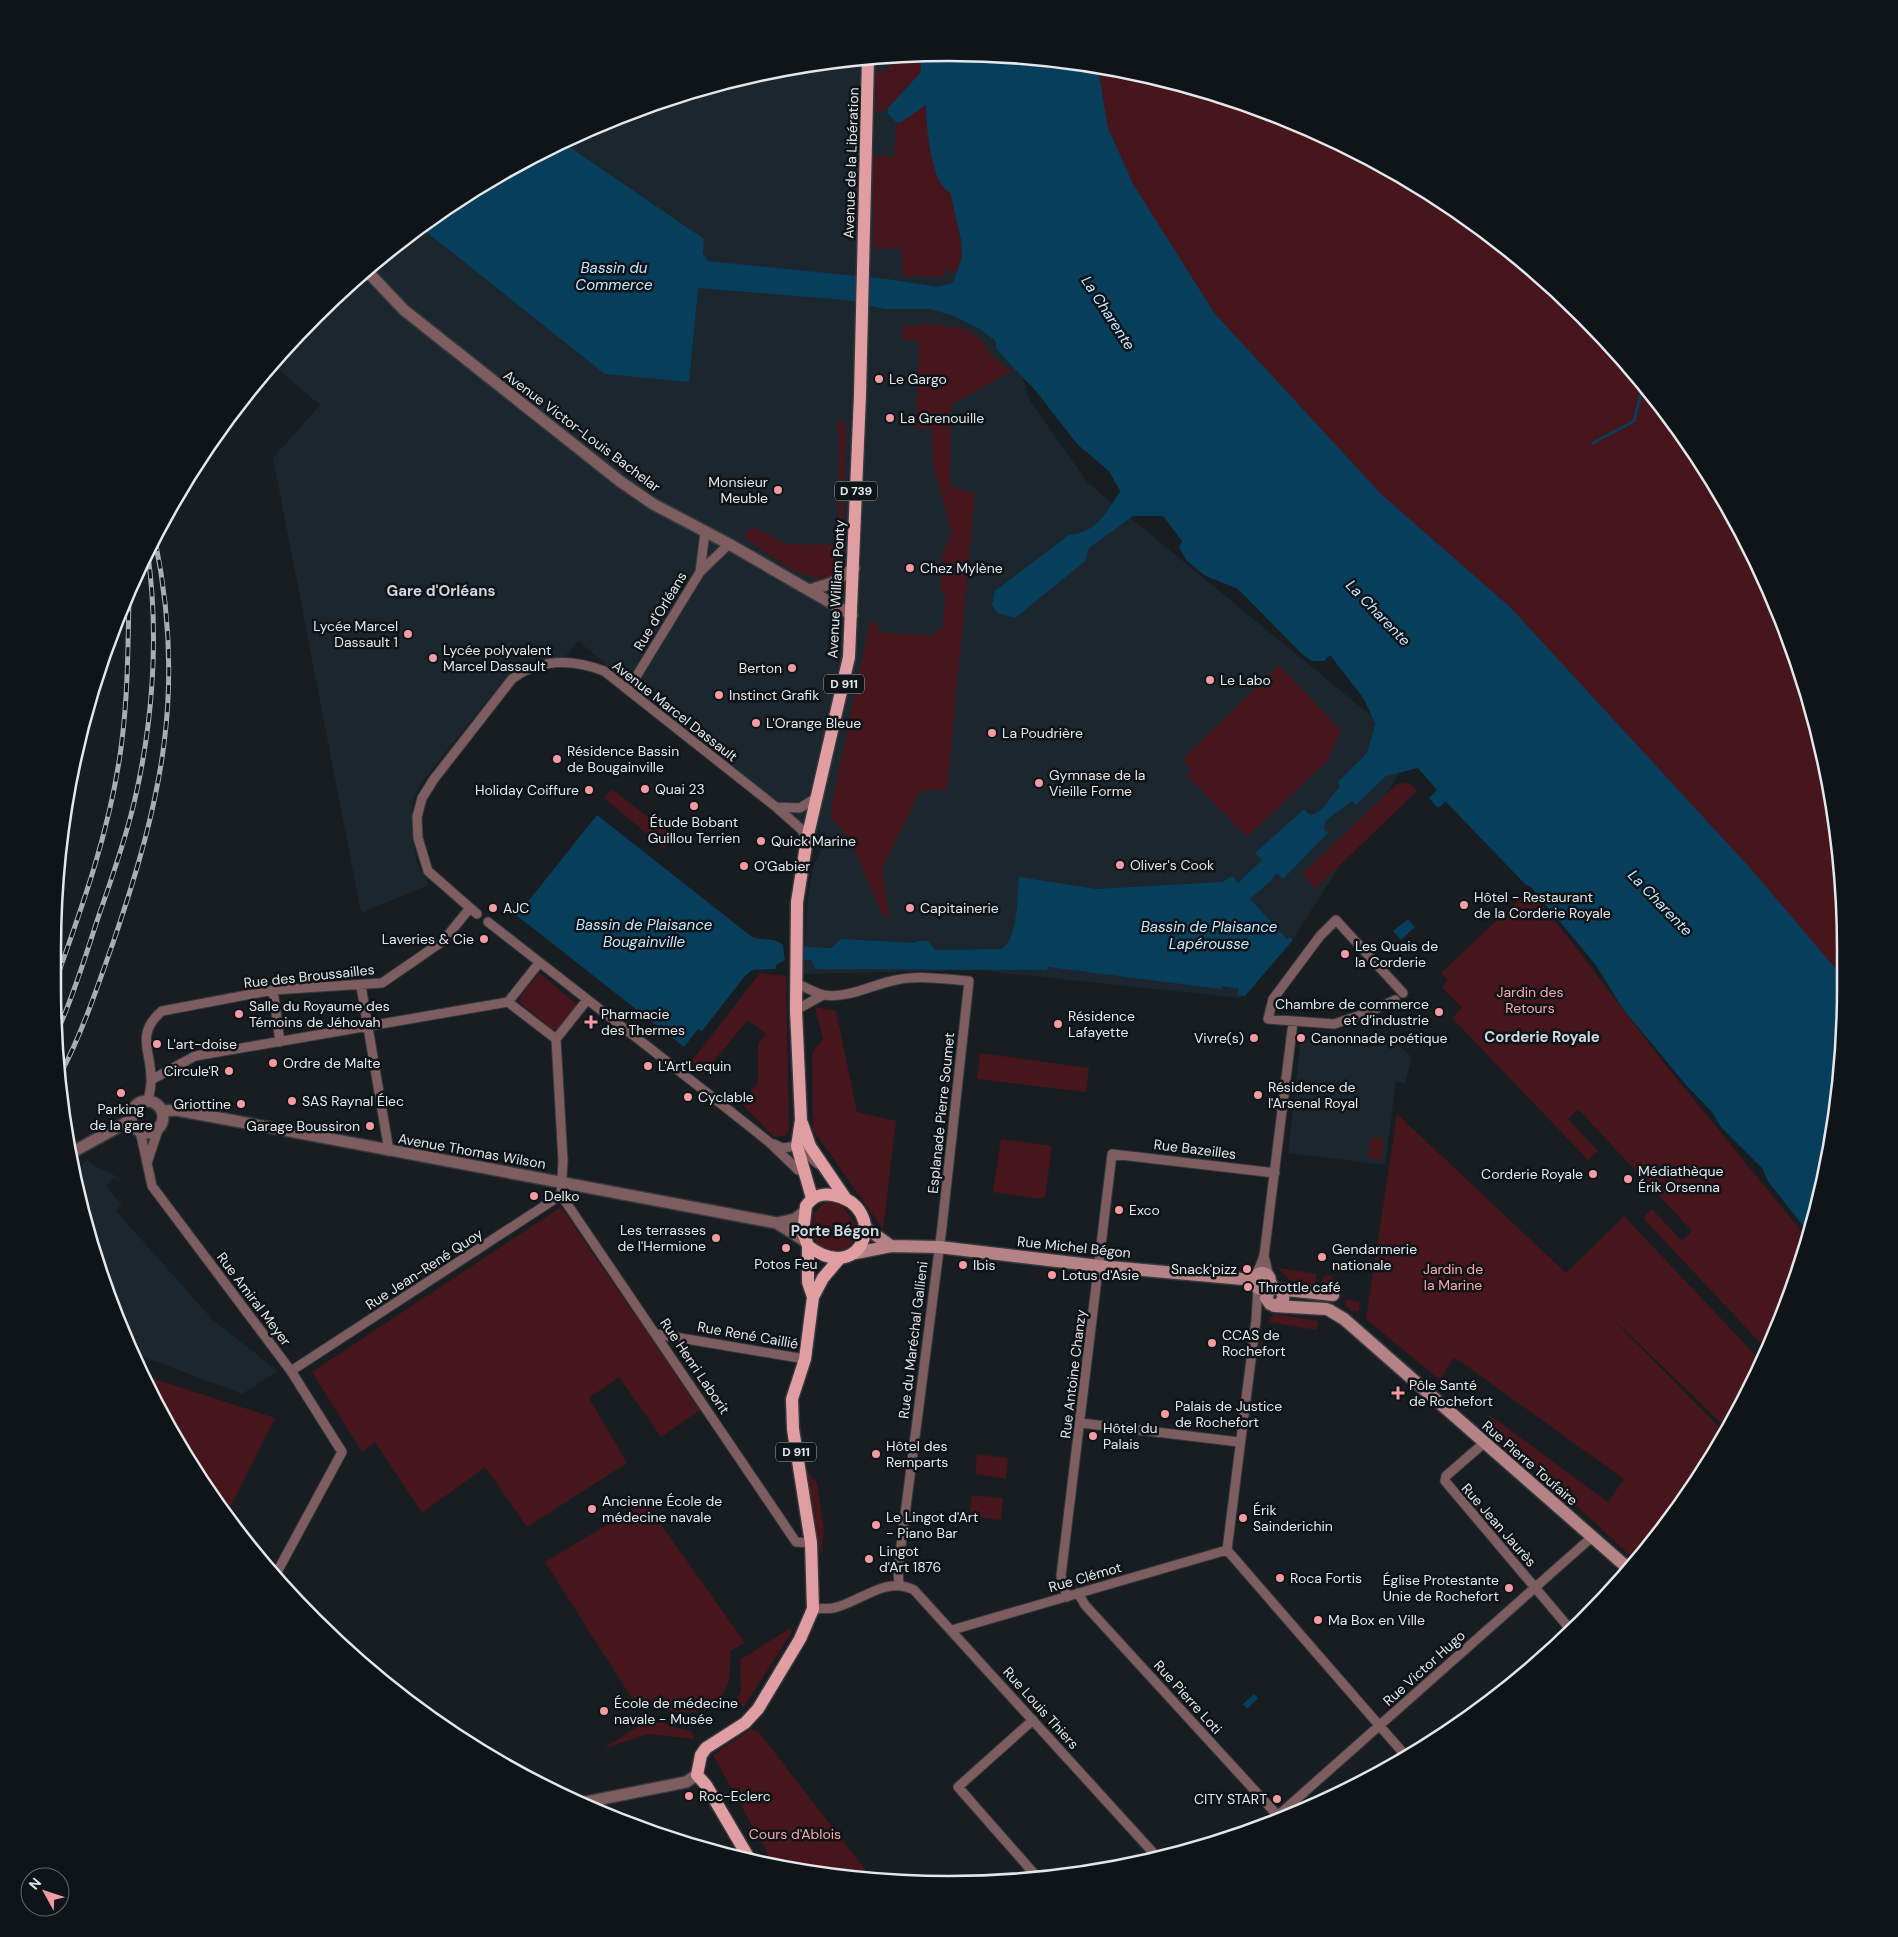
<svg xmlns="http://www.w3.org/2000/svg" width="1898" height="1937" font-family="'DM Sans',sans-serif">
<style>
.built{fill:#1b262e}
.green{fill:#46161c}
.water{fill:#073e5c}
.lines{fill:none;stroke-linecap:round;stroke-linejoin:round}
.stream{stroke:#073e5c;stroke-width:3}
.minor-casing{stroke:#35393d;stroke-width:11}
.tertiary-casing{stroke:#35393d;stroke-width:14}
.secondary-casing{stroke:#35393d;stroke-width:15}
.primary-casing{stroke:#35393d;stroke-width:15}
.minor{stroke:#7d5d5f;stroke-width:9}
.tertiary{stroke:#7d5d5f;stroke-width:11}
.secondary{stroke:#b58285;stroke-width:12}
.primary{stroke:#e09ea2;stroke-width:12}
.rail-casing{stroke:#aaaeb1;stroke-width:5}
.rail{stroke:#0f1418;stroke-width:3;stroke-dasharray:9;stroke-linecap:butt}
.poi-dot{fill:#f49aa1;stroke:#0f1418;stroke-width:2}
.labels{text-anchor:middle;stroke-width:5;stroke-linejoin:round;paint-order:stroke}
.shield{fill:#0f1418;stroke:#a4a8ab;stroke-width:1}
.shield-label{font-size:12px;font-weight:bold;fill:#e4e7ea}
.street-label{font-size:14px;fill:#e4e7ea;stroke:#0f1418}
.poi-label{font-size:14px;fill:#e4e7ea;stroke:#0f1418;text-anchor:start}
.park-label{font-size:14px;fill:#fba8ad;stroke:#0f1418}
.water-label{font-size:15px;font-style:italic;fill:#c4e6ff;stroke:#0f1418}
.neighbourhood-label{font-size:15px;font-weight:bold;fill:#cfd7dc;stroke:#0f1418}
.rim{fill:none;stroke:#e4e7ea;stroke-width:2.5}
</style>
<rect width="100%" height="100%" fill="#181d21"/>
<!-- built -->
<path class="built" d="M891,54L903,55L913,207L1003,312L1030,401L1088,483L1414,751L1296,934L1240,998L976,970L802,974L809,889L814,864L821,851L803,824L776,807L578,641L566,656L523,665L508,675L418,787L412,804V830L416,861L429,885L361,913L273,458L320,405L271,363L403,238L553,145L717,83Z
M1386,1035L1412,1057L1405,1083L1396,1082L1385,1165L1288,1153L1301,1038L1372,1047Z
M88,1160L91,1164L120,1178L119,1181L115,1177L106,1186L122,1205L116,1211L213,1320L278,1371L242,1394L133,1353L121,1331L72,1170Z"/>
<!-- green -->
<path class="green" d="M890,55H920L922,67L920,73L887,111H875L876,71H889Z
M1071,61L1237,100L1397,173L1540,275L1660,403L1753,553L1815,717L1844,891L1841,1003L1365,532L1100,174Z
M926,104V120L950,192L961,240L962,256L956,274L945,269L944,277L903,276L901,249L873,248V156L894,157L897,123Z
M919,323L966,329L984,343L992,356L1012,371L951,405L950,486L975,494L947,790L920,791L882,867L889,917H883L850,839L832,819L831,809L870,621L878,624L879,632L934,636L935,630H942L946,591L940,590L943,552L952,532L934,469L932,429L916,428L919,340H902L903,325L918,327Z
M839,421H843L846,428L843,550C840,559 838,572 828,577C810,587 760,549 745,538L746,530L757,528L786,544L838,545L839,433L837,426Z
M847,579L846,592L834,593L827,589Z
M1279,665L1341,730L1328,760L1247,837L1186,775L1191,769L1182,760Z
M1409,783L1417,791L1315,889L1302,874L1397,784Z
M612,789L674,837L665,849L604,798Z
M1529,890L1564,932L1668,1068L1807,1238L1798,1276L1765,1348L1643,1218L1652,1209L1682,1241L1692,1231L1578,1109L1568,1119L1598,1151L1588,1160L1452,1018L1462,1008L1442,987L1448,980L1441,973Z
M539,973L577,1004L558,1029H552L519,1002L520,997Z
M760,973L786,976L789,1129L785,1136L774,1137L742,1104L758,1082V1044L766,1034L748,1020L703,1074L690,1063Z
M815,1007L836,1011L857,1112L896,1121L883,1229L813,1130L812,1053L823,1039Z
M980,1053L1089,1068L1086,1092L977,1079Z
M1397,1114L1566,1273L1624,1216L1760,1360L1728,1430L1596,1302L1726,1434L1636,1561L1486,1422L1491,1416L1608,1502L1624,1479L1454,1357L1440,1380L1366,1319Z
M1371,1137L1384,1139L1381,1160L1368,1158Z
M1001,1139L1052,1146L1045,1197L1041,1199L993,1192Z
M830,1201L842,1206L859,1227C856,1243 848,1249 833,1254C812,1243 813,1237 813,1214L824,1203Z
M561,1207L700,1410L661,1437L619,1377L589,1398L627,1463L527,1527L485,1467L422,1513L375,1442L362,1452L312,1372Z
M1278,1268L1317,1274L1315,1286L1293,1284Z
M1322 1281a6 6 0 1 1 12 0a6 6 0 1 1-12 0Z
M1346,1299L1360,1302L1359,1312L1351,1311L1345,1304Z
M1274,1314L1318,1321L1317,1330L1268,1322Z
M145,1376L275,1418L227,1514L204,1486Z
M977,1454L992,1456L993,1458L994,1456L1008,1458L1006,1479L975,1474Z
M807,1471L817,1483L824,1530L821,1557Z
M972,1495L1003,1498L1001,1520L969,1516Z
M645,1502L745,1643L730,1651C733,1689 720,1717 677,1712C670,1711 662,1706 655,1703L638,1708L545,1562Z
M790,1628L792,1632L743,1708L737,1699L741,1691L740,1660Z
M653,1717L670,1726L691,1731L695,1739L649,1734L602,1749Z
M751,1729L758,1731L873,1880L775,1867L713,1755Z"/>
<!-- water -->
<path class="water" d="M920,55L1066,60L1098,68L1108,128L1133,184L1215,314L1382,495L1511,608L1751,869L1841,975L1838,1105L1808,1232L1767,1180L1763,1169L1721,1127L1712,1112L1687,1086L1623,1009L1596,965L1531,887L1525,884L1446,802L1438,808L1429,798L1437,790L1418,768L1386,776L1356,805L1352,801L1325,821L1324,829L1328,833L1283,879L1276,873L1272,880L1250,899L1287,939L1290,937L1293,940L1245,996L1238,995L1239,989L1222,986L1221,989L1048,967L1047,970L815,969L811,960H802L804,947L831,948L841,939L916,943L917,941H928L935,950L1001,949C1018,941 1017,895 1019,877L1096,889L1222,882L1232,876L1238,883L1262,860L1255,853L1304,809L1310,815C1326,811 1329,797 1340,787L1338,782L1367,753L1375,724L1364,699L1330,655L1324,661H1312L1301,653L1238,589L1204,575L1186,560L1179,547L1182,541L1163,516H1133L1089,548L1085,561L1015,618L997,613L992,605L995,591L1069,535C1096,533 1107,512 1120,491L1109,471L1078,445L1035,390L996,349V341L980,329L954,316L930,309H884L846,300L698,288L689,382L605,374L420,227L553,145L567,139L568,146L704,239L703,253L708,261L887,279L938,287L953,283L962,256L961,240L950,192C931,185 926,124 926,105L901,122L897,123L887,113L888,108L920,73L921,67Z
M597,815L752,937C763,941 774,937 783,945L785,960L776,965V969L752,970L745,976L702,1031L698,1029L684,1047L515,914L524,903L526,904Z
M1408,919L1415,927L1401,940L1393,931Z
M1254,1694L1258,1698L1247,1709L1243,1704Z"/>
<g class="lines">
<!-- stream -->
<path class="stream" d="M1593,443L1634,421L1643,385"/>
<!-- minor casing -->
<g class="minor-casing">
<path id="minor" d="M700,572L705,532
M628,690L700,572L729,544
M776,807L800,808L817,797
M477,914L428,871L418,838L417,817L422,798L434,779L512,679C539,658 573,659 604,671L776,807L801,829L807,839
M488,922L706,1092L769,1142L798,1170H803
M539,963L508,1002L556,1039L587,1000
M796,983C805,987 815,993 824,995C848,999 873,984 896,980C920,975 945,979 969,981L942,1227L898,1569L899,1585
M361,986L389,1151
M273,990L280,1042
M1395,1000L1364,1014L1334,1024L1268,1019L1273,999L1320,936L1336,920L1403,993
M796,1010L823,995
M151,1080L195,1056L508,1002
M148,1101C149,1095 151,1088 151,1081C152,1051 134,1035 162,1011L273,990L382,983L443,941L470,908
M140,1131L147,1163L159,1127
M774,1144L782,1148L797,1146L818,1164
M147,1163L152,1186L291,1371L342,1452L276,1574
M561,1195L796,1542L811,1543
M1264,1256L1269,1276
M1256,1276L1264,1256L1293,1022
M657,1334L805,1359
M291,1371L561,1195L563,1161L556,1039
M1081,1423L1239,1442
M1484,1443L1446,1476L1445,1481L1570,1629
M1227,1550L1405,1755
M1227,1550L1256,1320L1258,1287
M1078,1593L1085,1605L1279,1817
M1067,1597L1061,1576L1112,1154L1275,1173
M813,1609C820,1608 827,1609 833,1608C859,1603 886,1575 914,1590L1158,1858
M952,1630L1227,1550
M1033,1720L958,1787L1038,1878
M1274,1819L1592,1537"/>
</g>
<!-- tertiary casing -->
<g class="tertiary-casing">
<path id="tertiary" d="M367,271L404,310L621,482L653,504L729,544L852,615
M810,590L832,583L854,568
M131 1117a16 16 0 1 1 32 0a16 16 0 1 1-32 0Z
M162,1111L177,1110L777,1223L805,1241
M69,1154L131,1120
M777,1223L795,1219L804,1212
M581,1803L686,1782L697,1775"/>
</g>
<!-- secondary casing -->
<g class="secondary-casing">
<path id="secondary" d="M866,1228L891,1246
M856,1253L891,1246L939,1247L1099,1266L1254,1280
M1254 1281a8 8 0 1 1 16 0a8 8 0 1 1-16 0Z
M1270,1282L1274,1288C1281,1289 1284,1293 1283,1300L1277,1306L1270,1304L1266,1298L1269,1291L1274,1288
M1277,1289L1333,1295
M1274,1306L1326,1309
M1329,1310L1344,1319L1630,1570"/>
</g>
<!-- primary casing -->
<g class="primary-casing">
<path id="primary" d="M802,1123L810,1146L846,1199
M812,1198L797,1146L801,1120L796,1010L797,902L807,839L849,657L860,395L868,58
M808,1246C864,1288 890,1206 833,1195C821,1193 813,1196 806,1206L803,1232L808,1246V1282L813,1297
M750,1860L706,1785L697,1775L701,1755L706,1748L745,1723L758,1709L800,1639L813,1609L811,1543L793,1429L792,1399L805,1359L813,1297L823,1278L840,1258"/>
</g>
<!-- minor -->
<use href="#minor" class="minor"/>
<!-- tertiary -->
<use href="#tertiary" class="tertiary"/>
<!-- secondary -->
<use href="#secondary" class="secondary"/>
<!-- primary -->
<use href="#primary" class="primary"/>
<!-- rail casing -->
<g class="rail-casing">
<path id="rail" d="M53,988C82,908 112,825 122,740C128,692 128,644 129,596
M57,1032C74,995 86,954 99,915C112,878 125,841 134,803C153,723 159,636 148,555
M61,1073C83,1031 98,985 114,940C162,799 186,689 155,540"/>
</g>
<!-- rail -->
<use href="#rail" class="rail"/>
</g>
<!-- markers -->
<g class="poi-dot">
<circle cx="879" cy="379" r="5"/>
<circle cx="890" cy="418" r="5"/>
<circle cx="778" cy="490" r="5"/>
<circle cx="910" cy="568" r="5"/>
<circle cx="408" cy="634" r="5"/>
<circle cx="433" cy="658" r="5"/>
<circle cx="792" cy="668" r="5"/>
<circle cx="1210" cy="680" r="5"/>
<circle cx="719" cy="695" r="5"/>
<circle cx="756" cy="723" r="5"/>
<circle cx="992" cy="733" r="5"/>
<circle cx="557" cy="759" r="5"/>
<circle cx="1039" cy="783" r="5"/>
<circle cx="645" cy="789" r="5"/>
<circle cx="589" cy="790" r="5"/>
<circle cx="694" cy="806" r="5"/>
<circle cx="761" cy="841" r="5"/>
<circle cx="1120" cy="865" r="5"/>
<circle cx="744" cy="866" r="5"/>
<circle cx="1464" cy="905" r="5"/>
<circle cx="493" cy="908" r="5"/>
<circle cx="910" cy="908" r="5"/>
<circle cx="484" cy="939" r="5"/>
<circle cx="1345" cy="954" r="5"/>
<circle cx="1439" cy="1012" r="5"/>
<circle cx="239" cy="1014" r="5"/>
<path d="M588.5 1014.5h5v5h5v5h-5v5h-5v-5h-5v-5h5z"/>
<circle cx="1058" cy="1024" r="5"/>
<circle cx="1254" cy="1038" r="5"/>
<circle cx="1301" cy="1038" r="5"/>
<circle cx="157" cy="1044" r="5"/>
<circle cx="273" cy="1063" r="5"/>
<circle cx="648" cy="1066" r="5"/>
<circle cx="229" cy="1071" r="5"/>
<circle cx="121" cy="1093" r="5"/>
<circle cx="1258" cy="1095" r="5"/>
<circle cx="688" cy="1097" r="5"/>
<circle cx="292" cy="1101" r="5"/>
<circle cx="241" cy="1104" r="5"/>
<circle cx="370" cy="1126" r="5"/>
<circle cx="1593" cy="1174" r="5"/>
<circle cx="1628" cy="1179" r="5"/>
<circle cx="534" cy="1196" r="5"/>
<circle cx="1119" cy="1210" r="5"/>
<circle cx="716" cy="1238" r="5"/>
<circle cx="786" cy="1248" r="5"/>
<circle cx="1322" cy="1257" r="5"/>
<circle cx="963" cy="1265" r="5"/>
<circle cx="1247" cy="1269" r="5"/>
<circle cx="1052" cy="1275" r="5"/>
<circle cx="1248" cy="1287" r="5"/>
<circle cx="1212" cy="1343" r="5"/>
<path d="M1395.5 1385.5h5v5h5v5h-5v5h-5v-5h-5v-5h5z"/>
<circle cx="1165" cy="1414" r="5"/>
<circle cx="1093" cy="1436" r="5"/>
<circle cx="876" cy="1454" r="5"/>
<circle cx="592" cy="1509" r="5"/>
<circle cx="1243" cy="1518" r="5"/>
<circle cx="876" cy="1525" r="5"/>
<circle cx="869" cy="1559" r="5"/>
<circle cx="1280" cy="1578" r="5"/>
<circle cx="1509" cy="1588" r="5"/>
<circle cx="1318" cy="1620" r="5"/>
<circle cx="604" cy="1711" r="5"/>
<circle cx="689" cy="1796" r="5"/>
<circle cx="1277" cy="1799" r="5"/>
</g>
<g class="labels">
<!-- shield labels -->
<g class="shield">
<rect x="835" y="481.5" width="42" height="19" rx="4"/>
<rect x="824" y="674.5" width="40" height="19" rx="4"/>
<rect x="776" y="1442.5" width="40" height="19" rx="4"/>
</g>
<g class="shield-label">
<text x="856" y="495">D 739</text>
<text x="844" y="688">D 911</text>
<text x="796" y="1456">D 911</text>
</g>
<!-- street labels -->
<g class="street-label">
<text transform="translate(851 163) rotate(-88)" y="5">Avenue de la Libération</text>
<text transform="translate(582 431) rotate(37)" y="5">Avenue Victor-Louis Bachelar</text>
<text transform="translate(836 589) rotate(-87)" y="5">Avenue William Ponty</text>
<text transform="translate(660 611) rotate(-59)" y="5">Rue d'Orléans</text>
<text transform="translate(675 711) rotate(38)" y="5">Avenue Marcel Dassault</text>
<text transform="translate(309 976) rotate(-6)" y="5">Rue des Broussailles</text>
<text transform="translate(941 1113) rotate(-84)" y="5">Esplanade Pierre Soumet</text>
<text transform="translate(1195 1149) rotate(7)" y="5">Rue Bazeilles</text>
<text transform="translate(472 1151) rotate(10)" y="5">Avenue Thomas Wilson</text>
<text transform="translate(1074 1247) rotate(6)" y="5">Rue Michel Bégon</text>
<text transform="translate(424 1269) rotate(-33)" y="5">Rue Jean-René Quoy</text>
<text transform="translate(254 1299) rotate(53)" y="5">Rue Amiral Meyer</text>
<text transform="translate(748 1335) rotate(10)" y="5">Rue René Caillié</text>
<text transform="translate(913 1340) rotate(-83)" y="5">Rue du Maréchal Gallieni</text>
<text transform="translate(695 1366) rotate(56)" y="5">Rue Henri Laborit</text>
<text transform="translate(1073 1374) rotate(-83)" y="5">Rue Antoine Chanzy</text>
<text transform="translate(1530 1463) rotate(41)" y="5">Rue Pierre Toufaire</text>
<text transform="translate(1499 1525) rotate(49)" y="5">Rue Jean Jaurès</text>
<text transform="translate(1085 1577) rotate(-16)" y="5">Rue Clémot</text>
<text transform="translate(1424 1668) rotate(-42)" y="5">Rue Victor Hugo</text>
<text transform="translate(1188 1697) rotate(48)" y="5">Rue Pierre Loti</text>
<text transform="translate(1041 1708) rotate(48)" y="5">Rue Louis Thiers</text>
</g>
<!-- poi labels -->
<g class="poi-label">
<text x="889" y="384">Le Gargo</text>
<text x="900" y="423">La Grenouille</text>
<text x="768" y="487" text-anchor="end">Monsieur<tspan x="768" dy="16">Meuble</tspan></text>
<text x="920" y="573">Chez Mylène</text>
<text x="398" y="631" text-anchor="end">Lycée Marcel<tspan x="398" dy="16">Dassault 1</tspan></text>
<text x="443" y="655">Lycée polyvalent<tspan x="443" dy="16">Marcel Dassault</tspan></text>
<text x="782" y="673" text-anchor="end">Berton</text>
<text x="1220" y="685">Le Labo</text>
<text x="729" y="700">Instinct Grafik</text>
<text x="766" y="728">L'Orange Bleue</text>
<text x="1002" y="738">La Poudrière</text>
<text x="567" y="756">Résidence Bassin<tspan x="567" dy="16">de Bougainville</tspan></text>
<text x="1049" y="780">Gymnase de la<tspan x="1049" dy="16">Vieille Forme</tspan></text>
<text x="655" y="794">Quai 23</text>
<text x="579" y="795" text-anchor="end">Holiday Coiffure</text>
<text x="694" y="827" text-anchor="middle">Étude Bobant<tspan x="694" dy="16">Guillou Terrien</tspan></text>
<text x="771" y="846">Quick Marine</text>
<text x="1130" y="870">Oliver's Cook</text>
<text x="754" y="871">O'Gabier</text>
<text x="1474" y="902">Hôtel - Restaurant<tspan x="1474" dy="16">de la Corderie Royale</tspan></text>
<text x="503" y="913">AJC</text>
<text x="920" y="913">Capitainerie</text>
<text x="474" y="944" text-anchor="end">Laveries &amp; Cie</text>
<text x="1355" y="951">Les Quais de<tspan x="1355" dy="16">la Corderie</tspan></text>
<text x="1429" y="1009" text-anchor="end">Chambre de commerce<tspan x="1429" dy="16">et d’industrie</tspan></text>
<text x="249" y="1011">Salle du Royaume des<tspan x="249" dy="16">Témoins de Jéhovah</tspan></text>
<text x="601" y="1019">Pharmacie<tspan x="601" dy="16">des Thermes</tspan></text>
<text x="1068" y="1021">Résidence<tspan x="1068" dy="16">Lafayette</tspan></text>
<text x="1244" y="1043" text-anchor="end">Vivre(s)</text>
<text x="1311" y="1043">Canonnade poétique</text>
<text x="167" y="1049">L'art-doise</text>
<text x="283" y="1068">Ordre de Malte</text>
<text x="658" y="1071">L'Art'Lequin</text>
<text x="219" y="1076" text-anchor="end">Circule'R</text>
<text x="1268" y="1092">Résidence de<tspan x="1268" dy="16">l'Arsenal Royal</tspan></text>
<text x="698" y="1102">Cyclable</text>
<text x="302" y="1106">SAS Raynal Élec</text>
<text x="231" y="1109" text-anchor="end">Griottine</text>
<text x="121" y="1114" text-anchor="middle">Parking<tspan x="121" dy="16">de la gare</tspan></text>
<text x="360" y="1131" text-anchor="end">Garage Boussiron</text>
<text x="1638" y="1176">Médiathèque<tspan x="1638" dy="16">Érik Orsenna</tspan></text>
<text x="1583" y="1179" text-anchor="end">Corderie Royale</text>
<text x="544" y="1201">Delko</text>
<text x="1129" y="1215">Exco</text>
<text x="706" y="1235" text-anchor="end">Les terrasses<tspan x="706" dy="16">de l'Hermione</tspan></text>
<text x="1332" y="1254">Gendarmerie<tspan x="1332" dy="16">nationale</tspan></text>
<text x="786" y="1269" text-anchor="middle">Potos Feu</text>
<text x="973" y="1270">Ibis</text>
<text x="1237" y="1274" text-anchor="end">Snack'pizz</text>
<text x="1062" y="1280">Lotus d'Asie</text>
<text x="1258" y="1292">Throttle café</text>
<text x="1222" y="1340">CCAS de<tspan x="1222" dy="16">Rochefort</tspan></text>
<text x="1409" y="1390">Pôle Santé<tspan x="1409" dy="16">de Rochefort</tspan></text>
<text x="1175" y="1411">Palais de Justice<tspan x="1175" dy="16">de Rochefort</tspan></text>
<text x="1103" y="1433">Hôtel du<tspan x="1103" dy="16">Palais</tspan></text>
<text x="886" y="1451">Hôtel des<tspan x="886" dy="16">Remparts</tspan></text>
<text x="602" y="1506">Ancienne École de<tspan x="602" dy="16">médecine navale</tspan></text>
<text x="1253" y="1515">Érik<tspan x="1253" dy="16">Sainderichin</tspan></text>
<text x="886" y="1522">Le Lingot d'Art<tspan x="886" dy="16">- Piano Bar</tspan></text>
<text x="879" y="1556">Lingot<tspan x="879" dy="16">d'Art 1876</tspan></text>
<text x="1290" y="1583">Roca Fortis</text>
<text x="1499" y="1585" text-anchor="end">Église Protestante<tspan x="1499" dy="16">Unie de Rochefort</tspan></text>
<text x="1328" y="1625">Ma Box en Ville</text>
<text x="614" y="1708">École de médecine<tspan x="614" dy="16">navale - Musée</tspan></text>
<text x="699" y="1801">Roc-Eclerc</text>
<text x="1267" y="1804" text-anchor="end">CITY START</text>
</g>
<!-- park labels -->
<g class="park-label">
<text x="1530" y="997">Jardin des<tspan x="1530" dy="16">Retours</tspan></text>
<text x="1453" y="1274">Jardin de<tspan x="1453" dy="16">la Marine</tspan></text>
<text x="795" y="1839">Cours d'Ablois</text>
</g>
<!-- water labels -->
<g class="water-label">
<text x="614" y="273">Bassin du<tspan x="614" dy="17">Commerce</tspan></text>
<text transform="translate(1108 313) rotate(57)" y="5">La Charente</text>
<text transform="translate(1378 613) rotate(46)" y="5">La Charente</text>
<text transform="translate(1660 903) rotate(46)" y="5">La Charente</text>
<text x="644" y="930">Bassin de Plaisance<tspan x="644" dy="17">Bougainville</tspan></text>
<text x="1209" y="932">Bassin de Plaisance<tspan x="1209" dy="17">Lapérousse</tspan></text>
</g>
<!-- neighbourhood labels -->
<g class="neighbourhood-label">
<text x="441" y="596">Gare d'Orléans</text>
<text x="1542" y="1042">Corderie Royale</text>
<text x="835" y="1236">Porte Bégon</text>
</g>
</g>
<!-- crop -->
<path d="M0 0H1898V1937H0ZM949 61H949A888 888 0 0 1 1837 949V988A888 888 0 0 1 949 1876H949A888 888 0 0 1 61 988V949A888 888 0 0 1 949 61Z" fill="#0f1418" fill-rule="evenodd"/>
<path class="rim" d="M949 61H949A888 888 0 0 1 1837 949V988A888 888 0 0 1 949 1876H949A888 888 0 0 1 61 988V949A888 888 0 0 1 949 61Z"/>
<!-- north arrow -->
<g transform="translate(45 1892) rotate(310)"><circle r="24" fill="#0f1418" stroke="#64686c"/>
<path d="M0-4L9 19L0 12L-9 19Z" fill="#f49aa1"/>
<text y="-8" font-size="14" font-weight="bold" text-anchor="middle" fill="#e4e7ea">N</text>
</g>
</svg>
